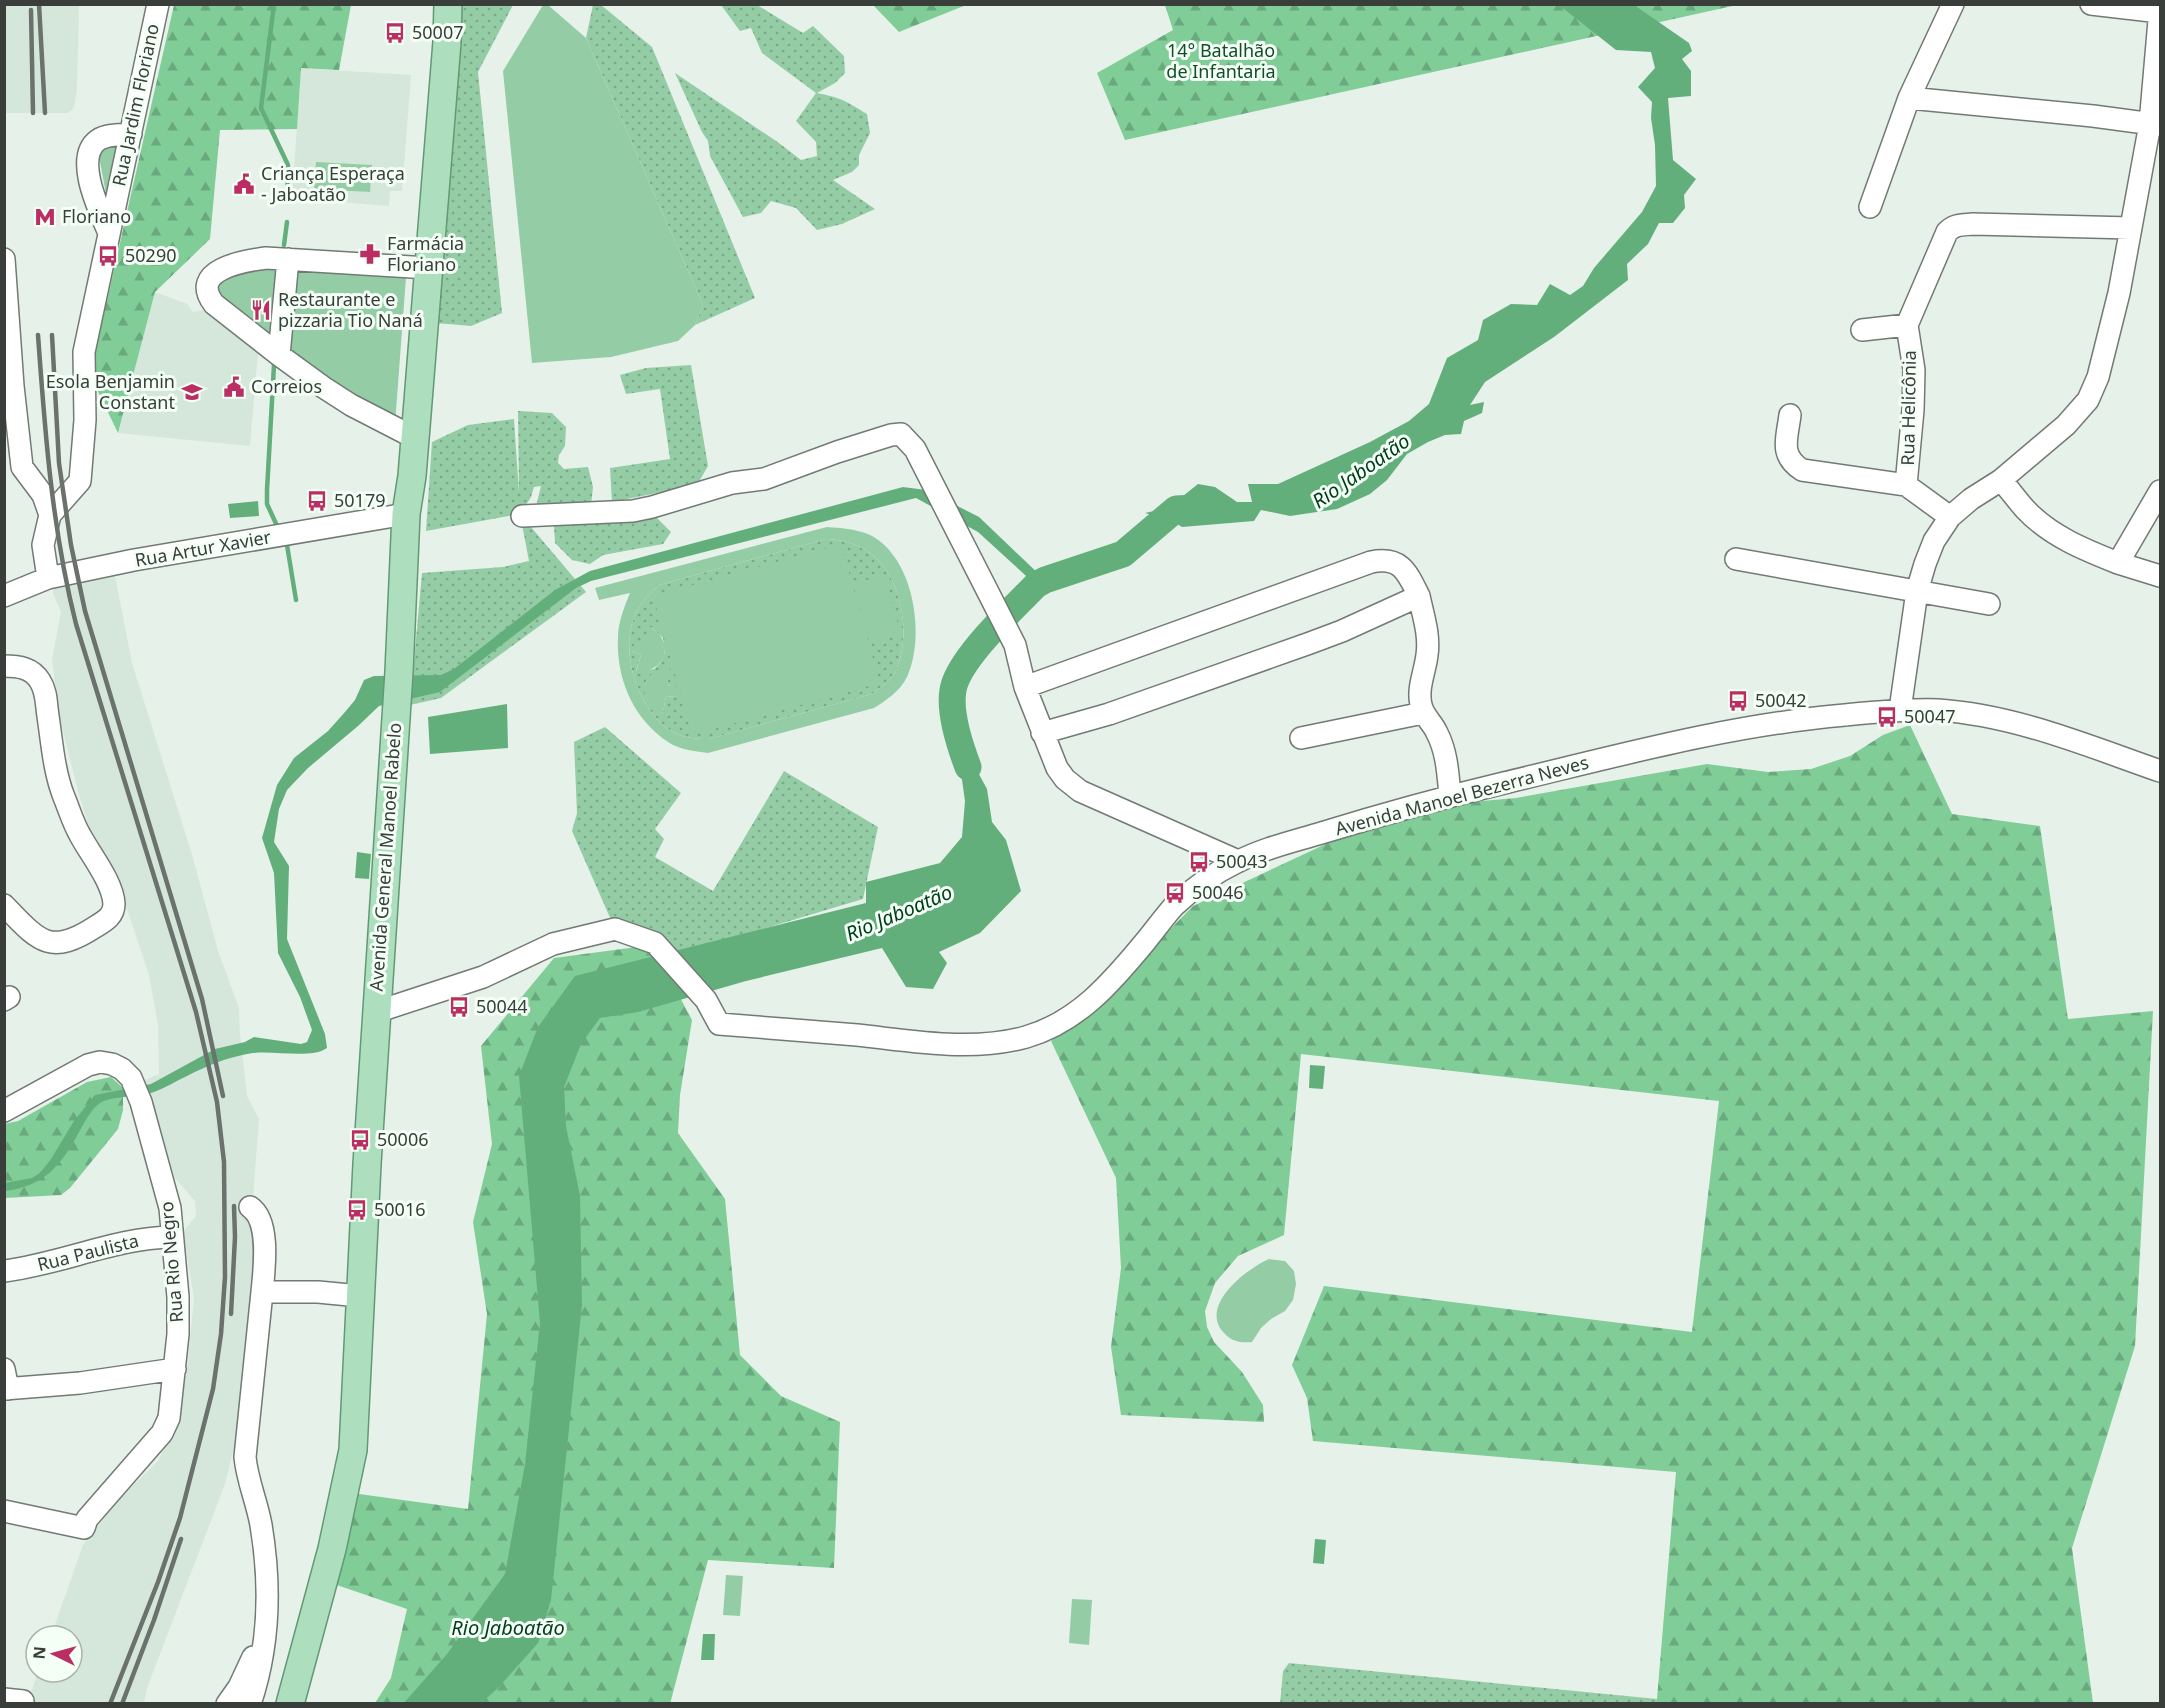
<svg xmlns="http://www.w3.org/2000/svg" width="2165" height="1708" font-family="'Noto Sans',sans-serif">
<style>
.built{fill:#d5e7da}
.grass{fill:url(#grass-dots);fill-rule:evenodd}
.forest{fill:url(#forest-firs)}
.green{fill:#94cda5;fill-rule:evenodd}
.water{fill:#63af7c}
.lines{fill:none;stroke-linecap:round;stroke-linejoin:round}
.stream{stroke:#63af7c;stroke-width:4.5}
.river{stroke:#63af7c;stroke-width:27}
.minor-casing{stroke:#717a73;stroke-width:24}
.major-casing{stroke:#629974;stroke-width:30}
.minor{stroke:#fff;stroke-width:21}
.major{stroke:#addfbe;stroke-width:27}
.rail{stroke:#6b716d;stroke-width:4.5}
.labels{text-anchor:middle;stroke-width:6;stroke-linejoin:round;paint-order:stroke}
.poi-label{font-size:18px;fill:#3a3e3b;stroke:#f4fff6;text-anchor:start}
.park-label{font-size:18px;fill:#134c2a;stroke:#f4fff6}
.street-label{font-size:18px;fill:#3a3e3b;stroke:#f4fff6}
.water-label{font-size:20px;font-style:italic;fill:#003c1b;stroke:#f4fff6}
</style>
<defs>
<pattern id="grass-dots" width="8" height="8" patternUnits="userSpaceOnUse" patternTransform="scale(1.5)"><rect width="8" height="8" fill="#94cda5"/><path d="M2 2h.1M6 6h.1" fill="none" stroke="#7aa888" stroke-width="1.8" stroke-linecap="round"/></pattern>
<pattern id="forest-firs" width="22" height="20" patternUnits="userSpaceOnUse" patternTransform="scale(1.5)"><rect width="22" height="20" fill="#80cd98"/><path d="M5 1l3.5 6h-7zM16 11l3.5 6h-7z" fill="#6aa87d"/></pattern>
</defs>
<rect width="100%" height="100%" fill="#e6f1e9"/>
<!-- built -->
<path class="built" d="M4,5H79L77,88L75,103L73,109L68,113H5Z
M301,68L411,75L402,191H390L389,206L292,198Z
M155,292L187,304L193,312L205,310L258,352L250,446L118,433Z
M114,571L132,663L193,858L218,951L239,1008L240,1034L247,1096L259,1119L253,1198L259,1242L243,1411L225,1484L147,1688L144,1703L27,1704L38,1672H72V1636H51L83,1545L116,1502L158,1461L175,1425L187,1371L194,1298L183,1232L196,1216L195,1201L175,1178L145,1080L159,1074L158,1025L149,975L123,897L90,830L79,795L59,715L52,660L61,612L53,593V588Z"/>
<!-- grass -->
<path class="grass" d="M459,5H513L478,72L502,313L471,326L436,323Z
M593,5H601L652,47L755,298L695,325L703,305L586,38Z
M721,5H757L803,33L813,26L844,56L845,73L835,83L817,93C842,98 846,101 867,114L870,133L859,155V165L852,172L833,180L875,209L842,224L817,230L796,208L771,201L761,213L743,217L710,156L708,141L702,132L675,73L779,143L801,160L817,156L816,142L796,121L816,93L762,53L751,28L740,31Z
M691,365L708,466L697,485L612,502L610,468L670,459L660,389L626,394L620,375L646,368Z
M518,411L552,413L566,427L565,446L559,455L558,463L564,469L588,467L593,487L591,506L651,512L671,532L663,544L603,555L590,564L572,560L555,543L554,526L564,523L536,507L541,486L534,487L531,497L520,514L586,592L441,698L410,705L422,573L503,567L529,561L520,514L426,531L432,442L468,425L514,419L519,493Z
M826,539C846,540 866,546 880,562C903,588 910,634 897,668C892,680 882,687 872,694L709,739C697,739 683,738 673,732C638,711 620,655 634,617C639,604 649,594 659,585ZM651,627L663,638L665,652L661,662L654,669L636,671L641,655L632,651L645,645ZM669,667L667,685L676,687L675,697L666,696L663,713C647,703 643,699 646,681Z
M605,727L681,793L655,829L664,839L655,857L713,891L784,771L878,827L863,899L693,950L663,951L615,929L572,831L577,813L574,742Z
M1289,1663L1657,1699L1655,1704H1280L1283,1671Z"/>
<!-- forest -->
<path class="forest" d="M174,5H351L339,70L301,68L297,129L220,130L210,239L155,292L118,433L90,375Z
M873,5H966L899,32Z
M1165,5H1737L1125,140L1097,73L1173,30Z
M1910,725L1952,814L2040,826L2068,1019L2153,1011L2135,1346L2072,1548L2093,1703H1655L1657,1699L1676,1472L1313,1441L1307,1398L1292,1365L1324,1286L1692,1332L1719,1101L1301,1054L1284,1235L1238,1256L1215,1283L1205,1311L1207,1327L1214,1342L1242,1372L1263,1405L1264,1422L1121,1415L1111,1347L1121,1268L1116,1178L1051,1041L1118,982L1193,906L1403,808L1516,798L1707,764L1768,772L1811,769L1850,756L1883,735Z
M652,945L692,1020L680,1095L678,1133L725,1199L740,1355L781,1396L840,1422L834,1568L708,1560L670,1704L375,1703L391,1678L407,1609L331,1583L352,1493L468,1509L487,1314L473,1222L492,1144L481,1046L554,958Z
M111,1077L123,1088V1110L118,1129L70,1188L61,1195L5,1198L4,1124L18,1121L87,1082Z"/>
<!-- green -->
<path class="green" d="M543,5H548L586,38L703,305L695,325L678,341L611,357L532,363L503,71Z
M113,144L117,148L106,194L98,151Z
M316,162L372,165L370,192L314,189Z
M288,257L407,264L395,424L213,301L209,280Z
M827,527C841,528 854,529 868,534C914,555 926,635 907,677C900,691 887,700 874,708L708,753C694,751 680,750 668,742C633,719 616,678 618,638C618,622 624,608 630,593L599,600L595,588ZM826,539C846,540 866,546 880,562C903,588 910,635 897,668C892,680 882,687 872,694L709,739C697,739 683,738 673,732C638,711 620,655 634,617C639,604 649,594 659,585Z
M841,544L880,683L692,735L653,596Z
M884,575L901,634L870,643L853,584Z
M650,627C676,642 666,673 636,672L641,655L632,651L635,642L645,644Z
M670,667L667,685L677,687L676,697L666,696L663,713C635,703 640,669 670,667Z
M1269,1259L1285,1261L1294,1271L1296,1284L1293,1300L1285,1311L1271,1319L1261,1328L1252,1342C1241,1343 1233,1342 1225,1334C1197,1307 1246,1269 1269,1259Z
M726,1575L743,1576L740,1616L723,1615Z
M1072,1599L1092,1600L1089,1645L1069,1643Z"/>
<!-- water -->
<path class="water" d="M1559,5H1637V7L1689,43L1692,51L1682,59L1691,71V96L1668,98L1673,160L1696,179L1684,195L1685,208L1673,223H1659L1648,244L1627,264L1628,280L1554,337L1485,382L1470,405L1484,402L1482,413L1464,421L1461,434L1445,435L1428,442L1407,454L1387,480L1370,494L1337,509L1290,516L1261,510L1254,521L1182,527L1174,522L1145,513L1168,508L1198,484L1215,487L1237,502H1252L1248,484H1278L1370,442L1409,421L1429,404L1447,358L1478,340L1483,320L1511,304L1537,305L1550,284L1570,295L1583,286L1594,268L1642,212L1656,186L1655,145L1651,118L1652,102L1638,87L1655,68L1651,52L1616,50Z
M903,487L926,490L979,517L1045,580L1036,585L978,532L916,498L591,581L576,588L440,692L379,706L358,726L308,768L287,790L279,809L274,842L289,866L287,939L325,1034L327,1048C310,1060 270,1049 247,1054C226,1058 206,1066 187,1076C176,1081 165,1088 154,1092C141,1097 110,1096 100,1103C91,1109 84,1123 79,1132C61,1166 44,1186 5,1191V1183L32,1178L40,1173L51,1159L74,1121L95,1095L151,1084L215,1049L245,1042L254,1037L301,1044L307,1042L312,1030L300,997L278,953L274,873L262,838L277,785L294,758L328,731L345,712L355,700L364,680L374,676L441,675L454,669L555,590L590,571Z
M258,501L259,516L230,518L228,504Z
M507,704L508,748L430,754L428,717Z
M955,730L987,789L992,822L1006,840L1021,891L980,933L939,952L947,963L933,989L906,987L882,948L746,981L638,1012L600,1018L581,1044L564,1087L566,1126L580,1196L582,1305L551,1600L538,1643L498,1688L481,1703L403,1704L447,1654L505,1574L525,1464L540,1323L519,1076L538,1027L575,976L866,903V882L940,863L962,837L965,801Z
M357,852L371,854L369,879L355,878Z
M1310,1065L1325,1066L1323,1089L1309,1088Z
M1315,1539L1326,1540L1324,1564L1313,1563Z
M703,1634H715L714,1660H701Z"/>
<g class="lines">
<!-- stream -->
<path class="stream" d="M274,4L261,108L288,165L287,200
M284,245L287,222
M274,365L267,490V504L278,528
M287,545L296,600"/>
<!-- river -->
<path class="river" d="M968,767C960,746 949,713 953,690C958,659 1013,609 1036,585L1045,580L1123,554L1176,509L1196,508"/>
<!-- minor casing -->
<g class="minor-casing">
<path id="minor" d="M2091,4L2160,12
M1909,98L2093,116L2160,125
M1870,207L1909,98L1953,4
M109,233C100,212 73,158 98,140C107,134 121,135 131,134
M4,259L13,386L22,467L43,495L50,515L43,545L48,578
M1862,330L1907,325
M279,355L288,259
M1790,415C1787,439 1779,455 1802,470L1906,485L1950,517
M415,438L351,405L323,387L279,355L214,304C188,270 243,261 266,258L428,268
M2001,480C2009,489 2017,500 2025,509C2050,536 2085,550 2118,563L2160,491
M1906,485L1913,410L1914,370L1907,325L1947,232C1954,224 1963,225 1973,224L2131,228
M50,515L80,481L85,420L84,352L158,4
M522,516L633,511L652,507L732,483L764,479L837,452L891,435L901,434L915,449L1015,645L1025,687L1057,768L1065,779L1080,791L1238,861
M1736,559L1989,604
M2118,563L2160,576
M4,596L48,578L134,560L406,514
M1419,596C1423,615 1430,635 1427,655C1425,672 1417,688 1421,705C1423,716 1433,723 1437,733C1447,752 1448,774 1450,796
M4,666C19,666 32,668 40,681C47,692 46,704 48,716C52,743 54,772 64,797C69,809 73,823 80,835C90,854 113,882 114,904C114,916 105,921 95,927C49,957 38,940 4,905
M1025,687L1371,562C1401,556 1407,572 1419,596L1342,631L1310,643L1109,714L1042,733
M1900,710L1917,591L1925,564L1934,541L1950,517L1971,499L2001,480L2066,425L2088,400L2098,377L2119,293L2150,124L2160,9
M1301,738L1423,713
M4,1000L9,997
M376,1012L483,977L553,944L615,929L655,943L706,1000L719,1024C765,1028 811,1031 857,1035C913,1041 971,1052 1026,1037C1078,1022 1112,982 1145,942C1155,930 1164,917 1174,906C1193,888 1214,873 1237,862C1262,849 1291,842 1318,834C1380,815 1441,798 1504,783C1617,756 1729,725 1845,715C1876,712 1906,709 1938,710C2015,715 2088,746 2160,771
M4,1111L88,1065L100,1062L112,1064L122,1069L131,1078L141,1102L170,1208L178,1297V1334L169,1418L162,1433L87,1519L84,1528L4,1511
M250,1207C271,1221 264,1271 262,1292H318L360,1296
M4,1271C62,1264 114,1238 172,1237
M4,1369L8,1389
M4,1389L80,1383L175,1369
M4,1699L23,1701
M227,1704L239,1687L253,1657
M250,1704C270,1645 271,1585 261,1525C257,1502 247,1480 245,1457L262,1292"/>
</g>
<!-- major casing -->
<g class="major-casing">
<path id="major" d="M290,1704L332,1549L353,1450L367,1164L399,672L406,514L412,476L447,42L448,4"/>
</g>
<!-- minor -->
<use href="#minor" class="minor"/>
<!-- major -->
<use href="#major" class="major"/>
<!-- rail -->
<path class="rail" d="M39,4L45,113
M31,10L33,113
M38,335C45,433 52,529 76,624L196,1012L217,1102L224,1162L225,1277L221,1334L213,1389L180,1518L158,1582L110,1704
M52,335L59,463L71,545L85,611L202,999L223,1096
M231,1314L235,1237L234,1206
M122,1704L154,1620L181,1539"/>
</g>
<!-- icons -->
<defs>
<g id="bus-bare" transform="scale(1.62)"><path d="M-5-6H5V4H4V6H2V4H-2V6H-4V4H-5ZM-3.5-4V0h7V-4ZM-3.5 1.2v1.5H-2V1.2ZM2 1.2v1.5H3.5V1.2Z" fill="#bb2e63" stroke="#f4fff6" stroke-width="2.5" paint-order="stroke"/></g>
<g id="civic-bare" transform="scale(1.62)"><path d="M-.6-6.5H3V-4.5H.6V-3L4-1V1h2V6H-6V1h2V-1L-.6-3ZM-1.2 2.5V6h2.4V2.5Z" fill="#bb2e63" stroke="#f4fff6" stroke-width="2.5" paint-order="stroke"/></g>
<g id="metro-bare" transform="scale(1.62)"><path d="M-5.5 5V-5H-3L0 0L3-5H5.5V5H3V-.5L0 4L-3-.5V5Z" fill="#bb2e63" stroke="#f4fff6" stroke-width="2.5" paint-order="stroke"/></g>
<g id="pharmacy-bare" transform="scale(1.62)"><path d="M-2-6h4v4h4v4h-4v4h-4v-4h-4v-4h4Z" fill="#bb2e63" stroke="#f4fff6" stroke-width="2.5" paint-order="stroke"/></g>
<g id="restaurant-bare" transform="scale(1.62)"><path d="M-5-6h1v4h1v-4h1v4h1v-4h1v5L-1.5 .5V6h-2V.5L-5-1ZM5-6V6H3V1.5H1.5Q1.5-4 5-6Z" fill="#bb2e63" stroke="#f4fff6" stroke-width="2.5" paint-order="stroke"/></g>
<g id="school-bare" transform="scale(1.62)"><path d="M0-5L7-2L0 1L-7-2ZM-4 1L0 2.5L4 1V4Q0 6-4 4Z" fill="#bb2e63" stroke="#f4fff6" stroke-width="2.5" paint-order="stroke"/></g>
</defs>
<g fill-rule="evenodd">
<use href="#bus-bare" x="395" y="33"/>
<use href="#civic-bare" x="244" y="184"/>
<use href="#metro-bare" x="45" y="217"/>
<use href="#pharmacy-bare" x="370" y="254"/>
<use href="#bus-bare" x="108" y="256"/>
<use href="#restaurant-bare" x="261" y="310"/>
<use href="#civic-bare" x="234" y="387"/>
<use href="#school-bare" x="192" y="392"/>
<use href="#bus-bare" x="317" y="501"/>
<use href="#bus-bare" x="1738" y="701"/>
<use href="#bus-bare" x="1887" y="717"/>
<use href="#bus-bare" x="1199" y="862"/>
<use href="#bus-bare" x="1175" y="893"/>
<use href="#bus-bare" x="459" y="1007"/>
<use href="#bus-bare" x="360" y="1140"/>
<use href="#bus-bare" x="357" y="1210"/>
</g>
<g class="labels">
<!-- poi labels -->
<g class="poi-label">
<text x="412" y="39">50007</text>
<text x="261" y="180">Criança Esperaça<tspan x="261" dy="21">- Jaboatão</tspan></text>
<text x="62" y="223">Floriano</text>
<text x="387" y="250">Farmácia<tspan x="387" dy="21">Floriano</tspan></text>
<text x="125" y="262">50290</text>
<text x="278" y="306">Restaurante e<tspan x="278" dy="21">pizzaria Tio Naná</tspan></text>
<text x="175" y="388" text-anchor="end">Esola Benjamin<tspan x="175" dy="21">Constant</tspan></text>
<text x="251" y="393">Correios</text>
<text x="334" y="507">50179</text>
<text x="1755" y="707">50042</text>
<text x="1904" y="723">50047</text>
<text x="1216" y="868">50043</text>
<text x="1192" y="899">50046</text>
<text x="476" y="1013">50044</text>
<text x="377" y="1146">50006</text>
<text x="374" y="1216">50016</text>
</g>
<!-- park labels -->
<g class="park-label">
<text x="1221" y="57">14° Batalhão<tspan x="1221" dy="21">de Infantaria</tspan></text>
</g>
<!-- street labels -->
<g class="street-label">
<text transform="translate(136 105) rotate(-78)" y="6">Rua Jardim Floriano</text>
<text transform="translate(1909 408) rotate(-89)" y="6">Rua Helicônia</text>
<text transform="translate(203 549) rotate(-10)" y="6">Rua Artur Xavier</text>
<text transform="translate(1462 796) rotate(-15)" y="6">Avenida Manoel Bezerra Neves</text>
<text transform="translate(386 857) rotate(-86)" y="6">Avenida General Manoel Rabelo</text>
<text transform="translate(88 1253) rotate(-14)" y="6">Rua Paulista</text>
<text transform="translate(172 1262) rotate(-95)" y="6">Rua Rio Negro</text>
</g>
<!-- water labels -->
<g class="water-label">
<text transform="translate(1361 471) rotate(-35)" y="7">Rio Jaboatão</text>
<text transform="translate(899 913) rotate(-23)" y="7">Rio Jaboatão</text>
<text x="508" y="1635">Rio Jaboatão</text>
</g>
</g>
<!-- border -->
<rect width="2165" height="1708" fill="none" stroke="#3a3e3b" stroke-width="12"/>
<!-- north arrow -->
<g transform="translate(54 1654) rotate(275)"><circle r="28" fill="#f4fff6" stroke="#aab2ab" stroke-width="1.5"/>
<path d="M0-4.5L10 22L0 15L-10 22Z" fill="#bb2e63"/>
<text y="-9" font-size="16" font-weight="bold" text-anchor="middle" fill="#3a3e3b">N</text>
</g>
</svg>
